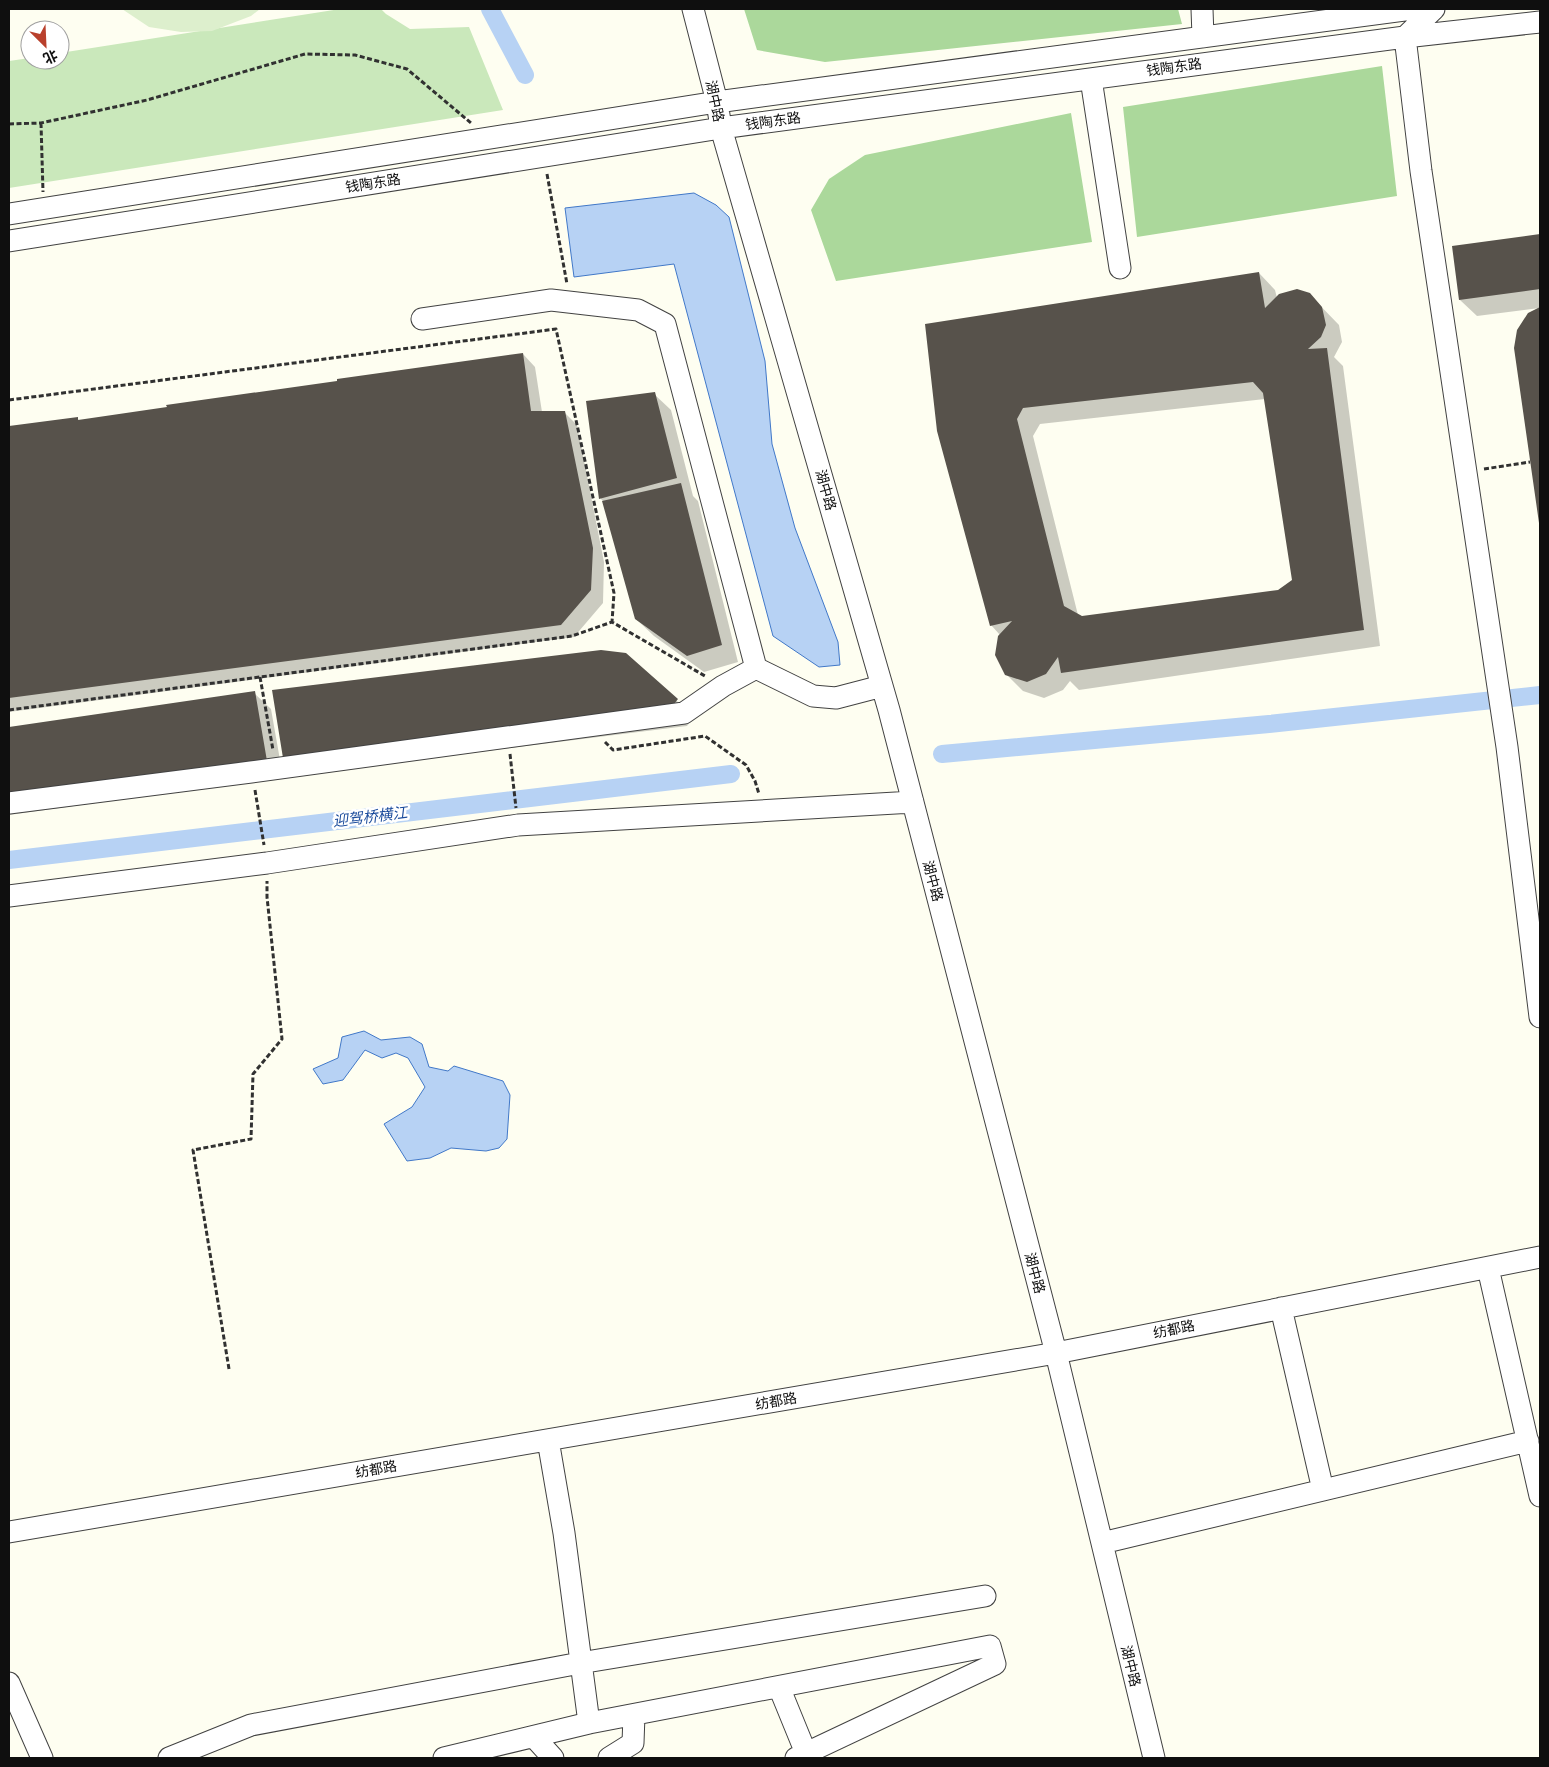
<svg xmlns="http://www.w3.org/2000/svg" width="1549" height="1767" font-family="Lora,'Noto Sans SC',serif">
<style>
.green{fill:#cae8bb}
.forest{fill:#abd89b}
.pitch{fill:#ddefcd}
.water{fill:#b7d2f4;stroke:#4178c8}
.shadow{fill:#0003;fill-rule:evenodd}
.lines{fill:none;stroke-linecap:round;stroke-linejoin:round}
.canal{stroke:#b7d2f4;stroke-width:18}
.building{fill:#57524b;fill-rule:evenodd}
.minor-casing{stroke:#424242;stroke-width:23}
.path{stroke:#313131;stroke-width:3;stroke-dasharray:5 2.5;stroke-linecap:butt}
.minor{stroke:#fff;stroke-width:21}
.labels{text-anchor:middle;stroke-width:5;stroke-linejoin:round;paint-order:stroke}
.street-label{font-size:14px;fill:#0f0f0f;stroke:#fff}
.water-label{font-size:15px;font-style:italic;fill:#1c4c9c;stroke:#fff}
</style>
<rect width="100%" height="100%" fill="#fefef1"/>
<!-- green -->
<path class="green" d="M340,9H381L386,14L410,29L469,27L503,110L9,188V61L30,58V60H60V53Z"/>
<!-- forest -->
<path class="forest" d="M744,9H1178L1182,24L825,62L757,50Z
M1382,66L1397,196L1137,237L1123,107Z
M1071,113L1092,242L836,281L811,210L829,179L865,155Z"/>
<!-- pitch -->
<path class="pitch" d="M122,9H260L251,16L212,31L181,32L149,27Z"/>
<!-- water -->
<path class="water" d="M694,193L716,205L729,217L765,361L772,444L795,528L838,642L840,665L819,667L773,636L674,264L574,277L565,208Z
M364,1031L381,1040L410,1037L422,1044L429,1067L448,1071L454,1066L503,1081L510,1095L507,1139L499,1148L486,1151L451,1148L430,1158L407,1161L384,1124L412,1107L425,1087L408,1058L396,1053L382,1058L365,1050L343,1080L323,1084L313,1069L338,1058L342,1037Z"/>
<!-- shadow -->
<path class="shadow" d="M1540,235V308L1477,316L1460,300L1454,247Z
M1259,273L1275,290L1277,298L1309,294L1339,325L1342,342L1334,357L1343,366L1380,646L1079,690L1070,681L1063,690L1044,698L1023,691L1006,674L1000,635L991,625L938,431ZM1265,399L1294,581L1279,591L1081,617L1078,615L1033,436L1040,424Z
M1540,309V523L1515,348L1529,314Z
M523,354L535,367L542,412H564L577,425L604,562L603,603L574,637L9,712V427L77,418L80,421Z
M654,394L671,410L693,496L698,501L738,662L704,672L654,636L636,619L604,502L601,499L587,402Z
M626,654L694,717L687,726L301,774Z
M254,693L271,709L283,777L9,815V728Z"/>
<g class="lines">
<!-- canal -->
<path class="canal" d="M490,9L525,75
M942,754L1269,724L1540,695
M9,860L731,774"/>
</g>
<!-- building -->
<path class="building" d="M1540,234V289L1459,300L1452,246Z
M1259,272L1265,308L1279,294L1297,289L1310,293L1322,307L1326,325L1321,337L1308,349L1327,348L1364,630L1061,673L1058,657L1046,674L1027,682L1005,675L995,655L998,636L1012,621L990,626L937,431L925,324ZM1253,382L1263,393L1292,580L1278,590L1082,616L1064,606L1017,419L1023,408Z
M1540,307V523H1539L1514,348L1517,330L1528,313Z
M523,353L531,411H565L593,548L591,590L561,625L9,698V426L78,417V420L167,407L166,405L337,381V379Z
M655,392L677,478L599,499L586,401Z
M681,483L722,645L687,656L635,619L602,501Z
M601,650L626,653L678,699L670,709L283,758L272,690Z
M255,691L267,761L9,797V727Z"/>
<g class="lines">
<!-- minor casing -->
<g class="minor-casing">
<path id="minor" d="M693,9L717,102L721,128L889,710L1056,1353L1154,1758
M1202,9L1203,37
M1434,9L1405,37L1421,171L1507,747L1540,1017
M1091,79L1120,268
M9,214L717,102L1412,9
M9,241L721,128L1405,37L1540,22
M422,319L551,300L638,310L665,324L756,668
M9,803L251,772L684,713L723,686L756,668L813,696L836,698L882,686
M9,896L267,863L518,825L913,802
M1488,1268L1540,1496
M1281,1308L1323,1490
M548,1440L564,1533L589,1723
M9,1532L1056,1353L1540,1257
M1102,1543L1528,1441
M9,1683L42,1758
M779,1687L808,1758
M534,1737L553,1758
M169,1758L251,1725L580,1663L985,1596
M444,1758L589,1723L990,1646L995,1664L796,1758
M609,1758L633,1743L634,1715"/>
</g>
<!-- path -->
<path class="path" d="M41,123L43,192
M9,124L41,123L147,100L305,54L355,55L407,69L471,123
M547,174L567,284
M9,400L556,329L614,593L612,622
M1484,469L1530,462
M260,677L273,750
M9,710L572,636L612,622L705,676
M605,742L613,750L705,736L746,765L755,781L759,794
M510,754L516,808
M255,790L264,845
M229,1369L193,1150L251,1139L253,1074L282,1039L267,897V881"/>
<!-- minor -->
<use href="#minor" class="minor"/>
</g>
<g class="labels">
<!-- street labels -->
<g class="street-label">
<text transform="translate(1174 67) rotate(-8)" y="5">钱陶东路</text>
<text transform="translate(715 101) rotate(78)" y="5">湖中路</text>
<text transform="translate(773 121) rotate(-8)" y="5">钱陶东路</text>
<text transform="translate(373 183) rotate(-9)" y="5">钱陶东路</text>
<text transform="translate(826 490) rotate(74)" y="5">湖中路</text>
<text transform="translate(933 881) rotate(75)" y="5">湖中路</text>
<text transform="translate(1035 1273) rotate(75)" y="5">湖中路</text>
<text transform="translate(1174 1329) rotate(-11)" y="5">纺都路</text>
<text transform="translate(776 1401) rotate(-10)" y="5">纺都路</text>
<text transform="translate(376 1469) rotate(-10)" y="5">纺都路</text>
<text transform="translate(1131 1666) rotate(76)" y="5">湖中路</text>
</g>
<!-- water labels -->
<g class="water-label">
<text transform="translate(370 817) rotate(-7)" y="5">迎驾桥横江</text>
</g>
</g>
<!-- border -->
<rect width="1549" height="1767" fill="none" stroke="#0f0f0f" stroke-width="20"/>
<!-- north arrow -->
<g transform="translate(45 45) rotate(156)"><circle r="24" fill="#ffffff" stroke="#9f9f9f"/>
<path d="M0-4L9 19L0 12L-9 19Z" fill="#b9402c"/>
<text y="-8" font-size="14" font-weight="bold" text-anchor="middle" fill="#0f0f0f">北</text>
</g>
</svg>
